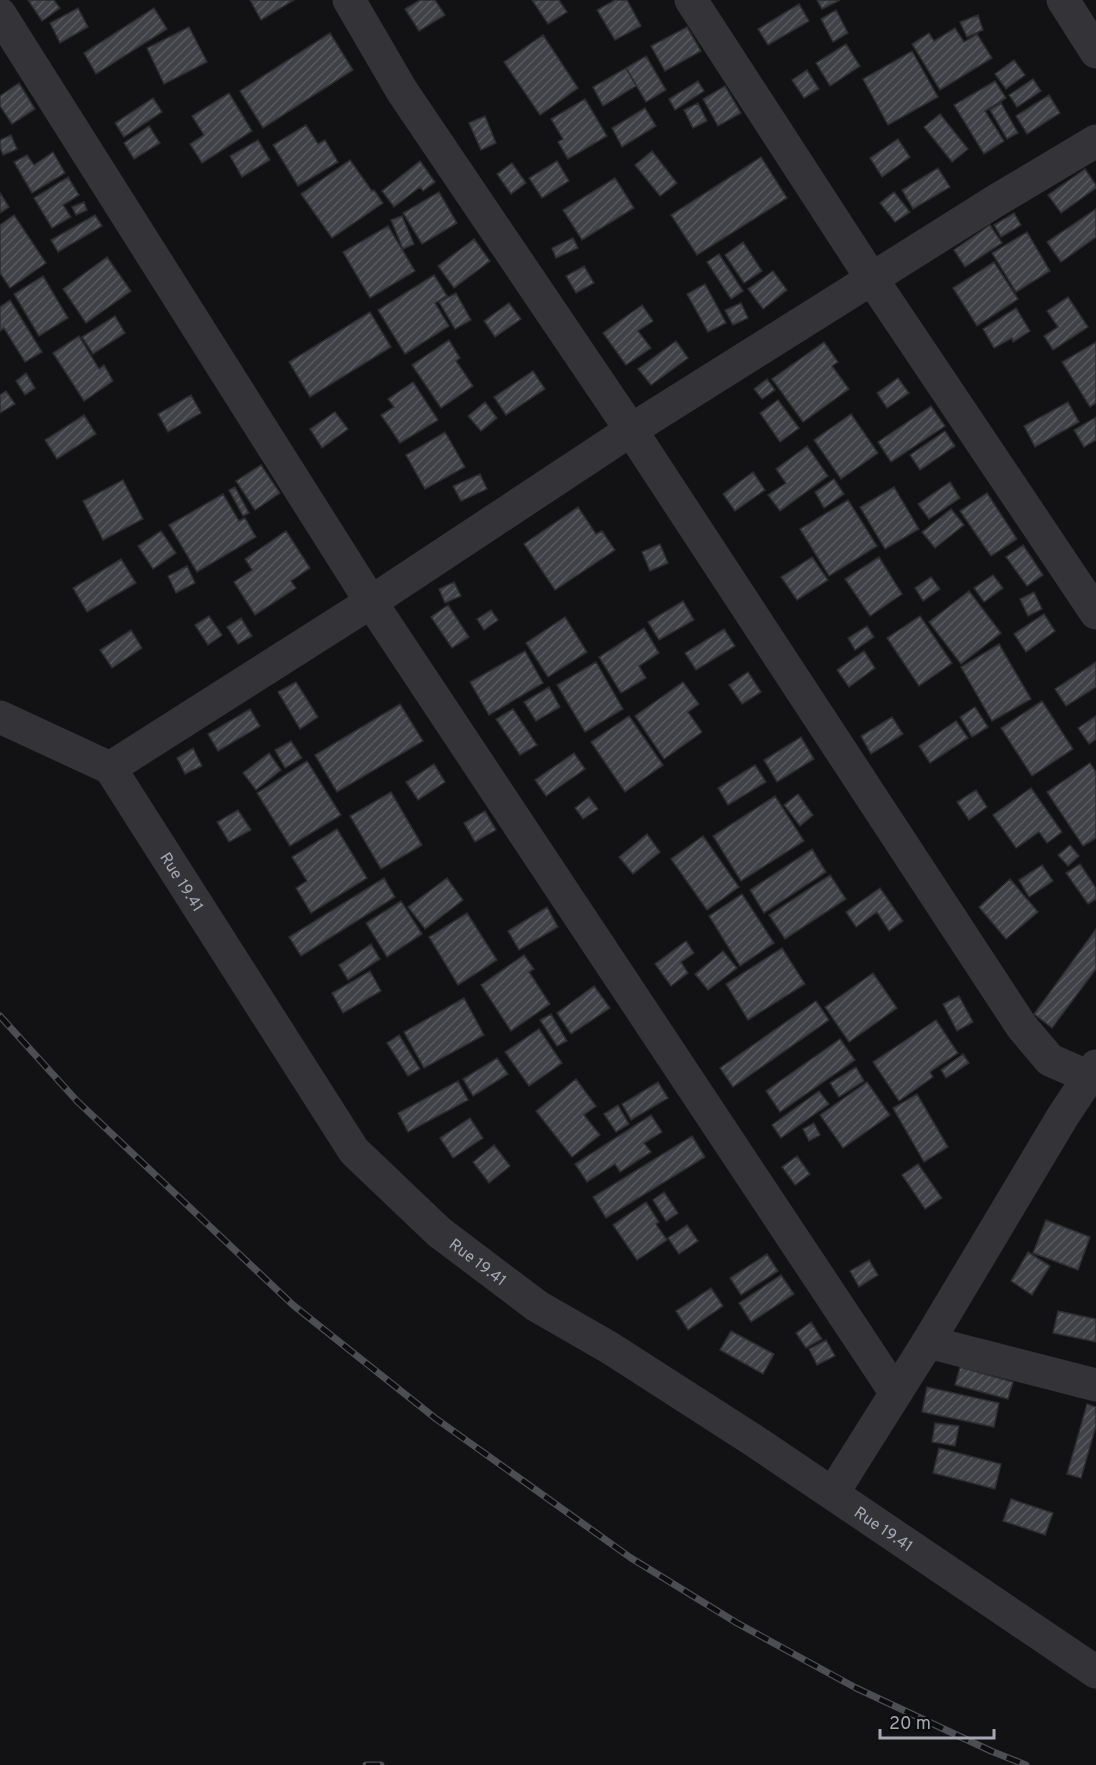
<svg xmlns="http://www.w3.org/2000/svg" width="1096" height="1765" font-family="Overpass,sans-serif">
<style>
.building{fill:url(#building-hatch);stroke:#2d2c30;stroke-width:1.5}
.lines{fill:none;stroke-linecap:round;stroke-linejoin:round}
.minor{stroke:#343438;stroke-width:33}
.rail-casing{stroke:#4d4e53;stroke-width:7}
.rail{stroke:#0d0d0f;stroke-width:4.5;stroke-dasharray:14;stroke-linecap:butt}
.labels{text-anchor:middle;stroke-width:5;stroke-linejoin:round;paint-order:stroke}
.street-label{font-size:16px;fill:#a5a8b3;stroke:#0d0d0f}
</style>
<defs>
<pattern id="building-hatch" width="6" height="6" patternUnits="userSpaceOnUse" patternTransform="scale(1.5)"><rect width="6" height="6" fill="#414247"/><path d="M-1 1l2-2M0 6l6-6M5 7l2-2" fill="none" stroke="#595a5f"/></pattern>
</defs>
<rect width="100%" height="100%" fill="#121214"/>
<!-- building -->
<path class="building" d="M28,0H54L60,8L42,21Z
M250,0H294L261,20Z
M420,0H435L445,15L419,31L405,9Z
M532,0H559L567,12L548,24Z
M615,0H627L641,26L615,40L597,10Z
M817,0H840L822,9Z
M799,4L809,21L768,45L758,29Z
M78,8L88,27L60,43L50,23Z
M154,8L167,29L96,74L84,53Z
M836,10L848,33L833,42L821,19Z
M978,15L983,30L967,37L960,22Z
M189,27L207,62L164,84L147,48Z
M687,27L701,51L665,71L651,46Z
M955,28L964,42L977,34L992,58L940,90L912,44L929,33L934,41Z
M330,33L353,70L263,128L240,91Z
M543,35L578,88L540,115L504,62Z
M846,44L860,66L830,86L816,63Z
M912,51L938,97L888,125L863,79Z
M646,56L666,90L646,102L626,68Z
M1014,60L1025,75L1006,89L995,74Z
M626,68L636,86L603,106L593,87Z
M807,70L819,89L804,98L792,80Z
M1033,79L1041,91L1017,107L1009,95Z
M698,81L704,91L675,110L669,99Z
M995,81L1006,98L985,111L1004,141L984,154L954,105Z
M19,83L35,109L12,124L0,106V96Z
M725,86L741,113L718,126L703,99Z
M229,93L252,131L202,163L190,144L204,135L192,116Z
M1049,95L1060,113L1027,134L1016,116Z
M153,98L162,112L124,137L115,123Z
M585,99L607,136L568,159L558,142L563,139L551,119Z
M698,103L707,121L693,128L684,110Z
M1001,103L1018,133L1007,139L990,110Z
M645,108L656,126L622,147L612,128Z
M940,114L968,149L952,162L924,127Z
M485,116L496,143L481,150L469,123Z
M306,125L318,144L325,140L338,162L298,186L273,145Z
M149,126L160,143L134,159L124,143Z
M11,135L17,149L3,155L0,147V140Z
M898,139L910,157L882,177L870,158Z
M258,140L270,160L242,177L230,156Z
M652,151L677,183L660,196L635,165Z
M53,152L65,173L32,193L14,162L27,155L34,165Z
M761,157L787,198L697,255L671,215Z
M350,160L372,191L374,190L383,203L332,238L301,194Z
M420,161L435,182L423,191L420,187L394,207L382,191Z
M557,161L569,181L542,198L529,178Z
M512,163L526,183L511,194L497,174Z
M938,168L950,187L913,209L902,190Z
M1085,169L1096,185V188L1061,213L1048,195Z
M68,177L79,195L63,205L71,217L52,228L34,198Z
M615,178L634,208L582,240L563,210Z
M439,192L457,223L422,244L403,213Z
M894,192L910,212L895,222L880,203Z
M0,193L9,207L0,213Z
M84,202L87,210L76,215L72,207Z
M1096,209V237L1061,262L1047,242Z
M1014,213L1021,225L1001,237L994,225Z
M14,215L46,263L10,288L0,273V225Z
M95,215L102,226L58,252L51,240Z
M402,216L414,244L403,249L391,220Z
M990,225L1002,243L965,267L954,250Z
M388,226L415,271L370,298L343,252Z
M1027,232L1050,271L1016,292L992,253Z
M573,238L578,248L556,258L552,248Z
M474,239L490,261L454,288L438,266Z
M743,242L762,271L744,283L725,255Z
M719,254L743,291L731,299L707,262Z
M107,257L131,291L86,323L63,289Z
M994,262L1018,299L977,326L953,288Z
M584,266L594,283L576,293L566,276Z
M773,271L787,290L763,309L748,289Z
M434,275L447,296L435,303L449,326L405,354L378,310Z
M43,276L68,318L39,336L14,294Z
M705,284L726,323L708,332L687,294Z
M456,293L471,320L455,329L439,302Z
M1068,297L1088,327L1053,350L1044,336L1058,327L1047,311Z
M10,300L42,352L25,362L4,328L0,331V307Z
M509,303L521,319L495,337L484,321Z
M741,303L748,318L733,325L725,310Z
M642,305L653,321L638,331L651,348L626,365L603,333Z
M1016,308L1030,331L1013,342L1012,338L994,348L983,329Z
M370,312L391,347L310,397L289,362Z
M115,316L125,333L93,354L82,337Z
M79,336L99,369L104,365L113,381L84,401L53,353Z
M449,340L460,358L456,361L473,386L441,408L412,365Z
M676,341L688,358L651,385L638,369Z
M824,342L838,362L832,366L849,389L803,422L772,379Z
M1096,342V403L1090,407L1062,362Z
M533,371L545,389L506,415L494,397Z
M26,373L35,388L25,395L16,381Z
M898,378L909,393L887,408L877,393Z
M767,379L775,390L762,399L754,389Z
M413,382L438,420L400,443L381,415L394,407L388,399Z
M6,391L15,404L0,413V395Z
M191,395L201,413L168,432L158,414Z
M778,400L799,428L780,442L760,413Z
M485,402L497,418L481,431L468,416Z
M1068,402L1079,422L1035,447L1024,426Z
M931,406L945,426L891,462L878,442Z
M335,412L348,429L322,448L310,429Z
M851,414L878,453L841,479L814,440Z
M84,415L96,434L57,459L45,440Z
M1096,417V440L1084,447L1074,430Z
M945,431L955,446L920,470L910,455Z
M445,432L465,467L425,489L406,455Z
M807,446L828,476L780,511L768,495L786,483L776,469Z
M261,465L280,493L255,510L236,481Z
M753,472L765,490L735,511L723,494Z
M480,474L487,489L461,501L453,486Z
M834,479L844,494L824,508L815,492Z
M123,480L143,519L103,540L83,501Z
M950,482L960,498L929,519L918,504Z
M235,487L249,513L243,516L229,490Z
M894,487L919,529L885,549L860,507Z
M987,493L1017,539L991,556L960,511Z
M223,494L239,521L245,518L256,537L197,572L169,525Z
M848,500L877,546L829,576L800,529Z
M578,507L596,534L602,531L615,550L555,590L524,544Z
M951,509L964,525L935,548L922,532Z
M161,531L176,553L153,569L138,546Z
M286,531L310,568L291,581L296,588L255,615L234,582L252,570L245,559Z
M660,544L668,563L650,571L642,552Z
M1023,545L1043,575L1027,586L1006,557Z
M812,557L828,580L797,600L781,577Z
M879,557L902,594L870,616L845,579Z
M121,559L136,583L87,612L73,588Z
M187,566L195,583L176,593L168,576Z
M993,575L1003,588L984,602L974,588Z
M931,577L940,589L923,601L915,588Z
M454,582L461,596L445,603L439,589Z
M969,591L1001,633L961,664L929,622Z
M1034,592L1042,609L1028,616L1020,599Z
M683,601L694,620L659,640L648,622Z
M448,605L469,637L452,648L431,617Z
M491,610L498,620L484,630L477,619Z
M1044,614L1055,631L1026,652L1014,634Z
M209,616L222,635L208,645L195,625Z
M920,616L952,663L919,686L887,638Z
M565,617L587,652L548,677L526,643Z
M241,618L252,636L238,644L227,627Z
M867,626L874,637L855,650L848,638Z
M644,628L659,653L639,666L646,678L621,693L599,657Z
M724,629L735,646L696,670L685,653Z
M131,630L142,648L112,668L100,650Z
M999,644L1031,699L992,721L961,667Z
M525,651L543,683L489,715L470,682Z
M864,651L875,668L849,687L837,670Z
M596,662L623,709L585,732L557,685Z
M1096,662V687L1066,706L1055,689Z
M748,672L761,692L742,704L729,685Z
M296,682L318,717L300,729L278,692Z
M683,682L699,704L688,712L702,732L664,759L635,716Z
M549,687L560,707L536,721L524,702Z
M1042,701L1073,749L1032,776L1001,728Z
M400,704L423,741L337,792L315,755Z
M975,707L988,727L972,737L960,717Z
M250,709L260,726L218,751L208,734Z
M513,709L537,745L520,755L496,719Z
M629,716L663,765L625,792L591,742Z
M1096,716V739L1089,744L1078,728Z
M892,717L903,734L871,754L861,736Z
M956,721L968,738L930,763L919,746Z
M801,737L814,759L777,782L764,760Z
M291,741L302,758L285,768L275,750Z
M193,748L202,766L185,774L177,758Z
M269,753L281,770L256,790L243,773Z
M574,753L585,769L546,796L535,780Z
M307,761L341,815L290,846L257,793Z
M1090,763L1096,772V838L1083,846L1047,792Z
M434,764L445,782L418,800L406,782Z
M755,765L766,782L728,805L718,788Z
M1031,788L1062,832L1047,843L1039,832L1016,848L993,815Z
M976,790L987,807L969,820L957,802Z
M391,792L422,845L381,869L350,816Z
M798,794L813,815L800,826L784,805Z
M775,796L804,841L741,881L713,836Z
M589,797L598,809L583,819L575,808Z
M238,810L251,830L229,842L217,822Z
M485,811L496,830L475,842L464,823Z
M337,829L367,878L311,913L296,888L307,881L292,857Z
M647,834L660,852L633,874L619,857Z
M703,836L739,887L707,910L671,859Z
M1070,845L1079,856L1068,866L1058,855Z
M812,849L826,872L764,913L750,890Z
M1080,864L1096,888V899L1088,904L1066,873Z
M1042,865L1053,881L1029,897L1019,880Z
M830,875L846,899L785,939L769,915Z
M384,878L395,897L301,956L289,937Z
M447,878L463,900L425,929L408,907Z
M1010,879L1038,912L1006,939L979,907Z
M880,888L903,921L889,931L877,912L856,927L846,912Z
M742,894L774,943L740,966L709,916Z
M401,901L422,934L387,957L366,923Z
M547,907L558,927L519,950L508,931Z
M467,913L497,960L458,985L429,937Z
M1096,929V969L1052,1028L1034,1014Z
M686,941L694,953L681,962L688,973L671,986L655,964Z
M371,944L380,959L348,980L339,965Z
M782,948L805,984L748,1020L726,984Z
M723,951L737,968L708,990L695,974Z
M524,955L534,969L529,972L550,1004L511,1031L481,985Z
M370,971L381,991L343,1013L332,993Z
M873,973L897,1008L849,1042L825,1007Z
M594,986L610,1008L571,1034L557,1013Z
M959,996L973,1022L957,1031L943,1004Z
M464,998L484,1035L424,1068L404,1032Z
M816,1001L829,1020L733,1087L720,1068Z
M551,1014L567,1041L557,1046L540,1020Z
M936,1020L958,1053L930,1072L933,1077L899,1101L873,1062Z
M539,1029L562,1063L529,1086L505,1052Z
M399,1035L420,1069L408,1076L387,1043Z
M840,1039L855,1060L780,1112L766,1091Z
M963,1054L969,1063L946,1078L941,1070Z
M497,1058L508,1074L473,1096L463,1079Z
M856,1067L864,1081L839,1097L830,1083Z
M576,1079L596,1106L584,1115L600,1135L572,1157L536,1111Z
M458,1081L468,1100L408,1132L398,1113Z
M658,1082L668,1098L631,1120L622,1104Z
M867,1082L890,1115L843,1148L820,1115Z
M819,1091L829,1104L781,1138L772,1125Z
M917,1094L948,1147L924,1162L893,1108Z
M618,1105L629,1124L616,1132L604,1114Z
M651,1115L662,1132L644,1143L651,1152L620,1172L615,1164L587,1182L575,1164Z
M470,1118L483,1138L453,1158L440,1138Z
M814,1123L820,1135L809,1141L803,1129Z
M692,1136L705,1157L606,1218L593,1197Z
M494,1145L510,1166L489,1183L473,1162Z
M797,1156L810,1174L795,1185L782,1167Z
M918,1164L942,1198L925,1209L902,1175Z
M664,1192L678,1213L666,1221L653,1200Z
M646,1202L659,1222L656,1224L667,1240L637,1260L613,1225Z
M1046,1220L1090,1237L1078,1270L1033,1253Z
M687,1225L698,1241L679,1254L668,1238Z
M1028,1252L1050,1266L1032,1295L1011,1281Z
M767,1254L778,1271L741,1295L730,1278Z
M869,1260L878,1275L859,1287L850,1271Z
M781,1275L794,1294L751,1322L739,1303Z
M711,1288L723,1306L688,1330L676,1311Z
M1058,1311L1096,1319V1342L1053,1333Z
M811,1322L822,1339L806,1348L796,1333Z
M731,1331L774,1354L763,1374L720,1350Z
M826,1340L835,1356L817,1365L809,1349Z
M960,1367L1013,1382L1008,1399L955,1385Z
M927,1387L999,1403L994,1427L922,1412Z
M1087,1404L1096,1407V1426L1081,1478L1067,1474Z
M935,1423L959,1426L955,1446L932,1442Z
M939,1448L1001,1464L995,1489L933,1473Z
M1011,1499L1053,1513L1045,1535L1003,1521Z"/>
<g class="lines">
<!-- minor -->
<g class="minor">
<path d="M349,0L402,91L631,430L1022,1027L1050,1060L1096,1080"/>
<path d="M691,0L872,279L1096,613"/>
<path d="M1063,0L1096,52"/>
<path d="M0,14L371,602L895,1392"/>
<path id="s1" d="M0,717L110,768L354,1151L439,1232L537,1306L610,1348L759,1444L1096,1672"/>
<path d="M110,768L371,602L631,430L997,200L1096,141"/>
<path d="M928,1342L1096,1385"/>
<path d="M833,1493L928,1342L1063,1116L1096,1066"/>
</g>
<!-- rail casing -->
<g class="rail-casing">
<path id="rail" d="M0,1016L77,1101L293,1305L435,1418L631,1558L737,1623L856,1688L991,1751L1026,1765
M366,1765H381"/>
</g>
<!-- rail -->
<use href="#rail" class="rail"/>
</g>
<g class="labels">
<!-- street labels -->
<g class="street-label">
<text dy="6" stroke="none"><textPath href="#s1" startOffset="256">Rue 19.41</textPath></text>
<text dy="6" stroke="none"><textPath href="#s1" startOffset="742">Rue 19.41</textPath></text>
<text dy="6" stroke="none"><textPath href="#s1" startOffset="1228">Rue 19.41</textPath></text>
</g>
</g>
<!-- scale -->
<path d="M880 1729v9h114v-9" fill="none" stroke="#a5a8b3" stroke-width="3"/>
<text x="889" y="1729" font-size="18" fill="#a5a8b3" stroke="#0d0d0f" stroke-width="4.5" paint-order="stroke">20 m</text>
</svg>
